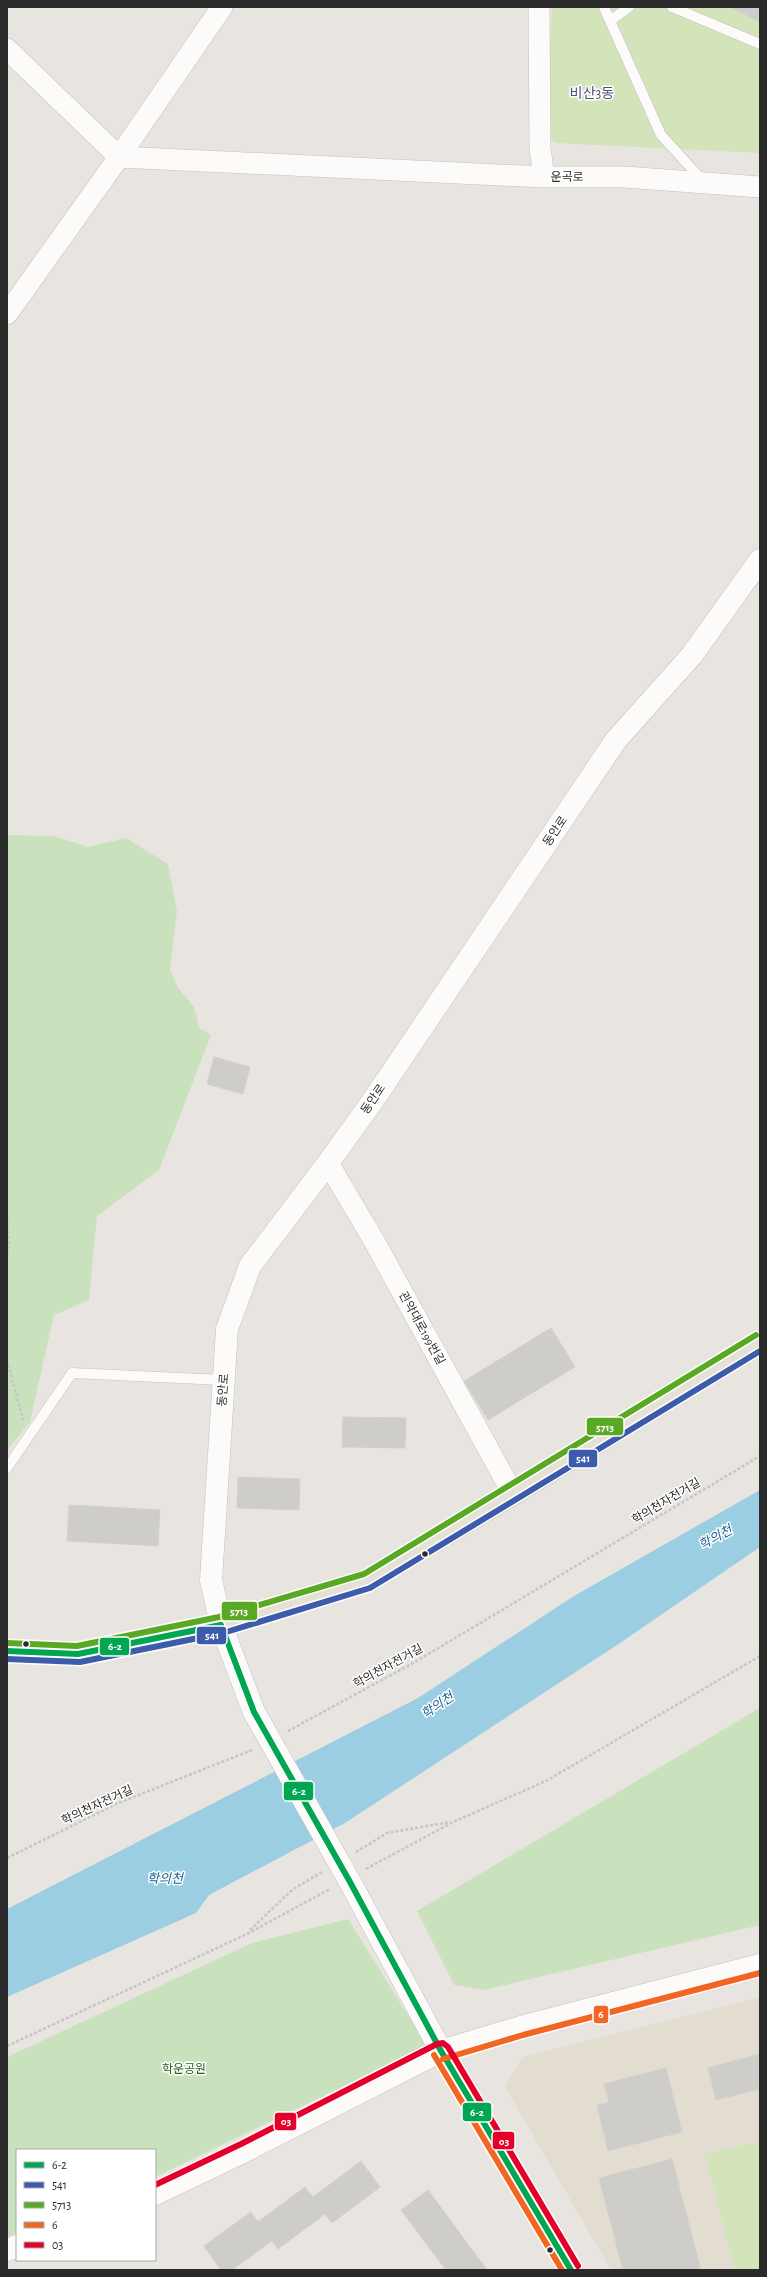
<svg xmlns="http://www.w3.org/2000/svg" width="767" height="2277" font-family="'Alegreya Sans','Noto Sans KR',sans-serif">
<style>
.education{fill:#e2ddd0}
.green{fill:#cae1bd}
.pitch{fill:#d3e4bb}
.water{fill:#9bcee3}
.building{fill:#cfcdca;stroke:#d3d1cd}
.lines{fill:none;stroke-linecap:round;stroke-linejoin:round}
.service-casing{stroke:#c2c1c1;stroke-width:11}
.minor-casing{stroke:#c2c1c1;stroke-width:22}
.tertiary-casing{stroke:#c2c1c1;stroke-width:23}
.primary-casing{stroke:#c4c3c2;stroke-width:23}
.path{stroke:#c6c6c5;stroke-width:2.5;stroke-dasharray:3 2;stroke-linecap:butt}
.service{stroke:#fcfbfa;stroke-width:10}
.minor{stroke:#fcfbfa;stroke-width:21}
.tertiary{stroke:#fcfbfa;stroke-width:22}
.primary{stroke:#e5e2d5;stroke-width:22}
.tertiary-bridge-casing{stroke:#c2c1c1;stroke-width:23;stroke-linecap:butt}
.tertiary-bridge{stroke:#fcfbfa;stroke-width:22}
.bus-1-casing{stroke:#fff;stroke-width:9}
.bus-2-casing{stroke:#fff;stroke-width:9}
.bus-3-casing{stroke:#fff;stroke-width:9}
.bus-4-casing{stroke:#fff;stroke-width:9}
.bus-5-casing{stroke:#fff;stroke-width:9}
.bus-1{stroke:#00a651;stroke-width:6}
.bus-2{stroke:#3d5bab;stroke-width:6}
.bus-3{stroke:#59a925;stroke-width:6}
.bus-4{stroke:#f26522;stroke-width:6}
.bus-5{stroke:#e4002b;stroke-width:6}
.bus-dot{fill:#2a2a2a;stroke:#fff;stroke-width:1.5}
.labels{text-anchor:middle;stroke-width:3;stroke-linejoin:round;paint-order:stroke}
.street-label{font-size:12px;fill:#2a2a2a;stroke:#fff}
.park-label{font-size:12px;fill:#2c6121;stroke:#fff}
.water-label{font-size:13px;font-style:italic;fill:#196390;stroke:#fff}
.quarter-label{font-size:14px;fill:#4f5477;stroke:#fff}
.line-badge{stroke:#fff;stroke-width:1.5}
.badge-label{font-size:11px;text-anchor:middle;font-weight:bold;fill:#fff}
</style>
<rect width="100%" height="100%" fill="#e8e5e1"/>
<!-- education -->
<path class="education" d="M760,1997V2270H611L505,2087L522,2057Z"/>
<!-- green -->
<path class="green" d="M7,835L54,836L88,847L126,838L168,864L177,911L170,970L178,988L194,1007L199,1028L211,1035L159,1170L97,1216L89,1300L54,1315L30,1422L7,1450Z
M760,1708V1925L484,1990L454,1985L417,1911Z
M348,1919L427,2046L155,2177V2150H17V2233L7,2237V2057L252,1943Z"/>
<!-- pitch -->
<path class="pitch" d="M552,7H760V153L555,143L545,133Z
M760,2141V2270H735L705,2155Z"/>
<!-- water -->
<path class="water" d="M760,1490V1547L620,1643L345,1823L209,1895L196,1913L7,1997V1909L418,1698L574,1596Z"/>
<!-- building -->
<path class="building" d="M730,7H760V22Z
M214,1057L250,1067L243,1094L207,1084Z
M551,1328L575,1367L488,1420L464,1381Z
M343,1417L406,1418L405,1448L342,1447Z
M238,1477L300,1479L299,1510L237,1508Z
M69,1505L160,1510L158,1546L67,1541Z
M760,2054V2089L716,2100L708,2068Z
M666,2068L682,2132L608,2151L597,2105L609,2102L604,2084Z
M672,2159L701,2270H623L599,2178Z
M361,2161L380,2187L332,2223L325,2214L278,2249L272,2241L232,2270H221L204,2246L251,2212L258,2222L305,2187L313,2197Z
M428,2190L487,2270H446L401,2210Z"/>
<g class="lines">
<!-- service casing -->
<g class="service-casing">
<path id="service" d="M604,7L610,21
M629,7L610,21L661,135L703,181
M672,7L760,44
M7,1468L72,1373L223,1380"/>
</g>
<!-- minor casing -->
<g class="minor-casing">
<path id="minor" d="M539,7L540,149L544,177H625L760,187
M7,49L119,157L7,314
M119,157L544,177
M119,157L222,7
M328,1163L373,1239L513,1494"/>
</g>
<!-- tertiary casing -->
<g class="tertiary-casing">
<path id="tertiary" d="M254,1712L221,1625L211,1580L227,1329L250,1266L328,1163L374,1099L616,740L692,655L760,560
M350,1882L441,2051L571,2270
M155,2194L245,2151L441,2051L521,2027L760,1965
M7,2250L17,2246"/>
</g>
<!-- primary casing -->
<g class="primary-casing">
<path id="primary" d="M7,1651L78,1654L221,1625L367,1581L513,1494L760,1342"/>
</g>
<!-- path -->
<path class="path" d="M7,1216L9,1244L7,1260
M7,1360L23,1420
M288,1731L415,1662L760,1456
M356,1852L387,1833L450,1822
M7,1858L116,1804L252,1750
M366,1869L453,1822L546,1781L760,1656
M250,1930L292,1890L322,1872
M7,2046L247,1934L330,1889"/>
<!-- service -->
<use href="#service" class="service"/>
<!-- minor -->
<use href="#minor" class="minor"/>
<!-- tertiary -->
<use href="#tertiary" class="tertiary"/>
<!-- primary -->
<use href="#primary" class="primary"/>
<!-- tertiary-bridge casing -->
<g class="tertiary-bridge-casing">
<path id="tertiary-bridge" d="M254,1712L350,1882"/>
</g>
<!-- tertiary-bridge -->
<use href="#tertiary-bridge" class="tertiary-bridge"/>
<!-- bus-1 casing -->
<g class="bus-1-casing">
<path id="bus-1" d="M221,1625L254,1712L350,1882L441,2051L571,2270
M7,1651L78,1654L221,1625"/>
</g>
<!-- bus-2 casing -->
<g class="bus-2-casing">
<path id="bus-2" d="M7,1659L80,1662L223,1633L370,1588L760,1351"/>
</g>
<!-- bus-3 casing -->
<g class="bus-3-casing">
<path id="bus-3" d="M7,1643L77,1646L219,1617L364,1574L756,1335"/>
</g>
<!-- bus-4 casing -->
<g class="bus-4-casing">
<path id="bus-4" d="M434,2055L562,2270
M443,2059L523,2035L760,1973"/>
</g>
<!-- bus-5 casing -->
<g class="bus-5-casing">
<path id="bus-5" d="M155,2185L241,2144L437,2044L443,2043L448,2047L578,2266"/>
</g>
<!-- bus-1 -->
<use href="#bus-1" class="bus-1"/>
<!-- bus-2 -->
<use href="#bus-2" class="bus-2"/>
<!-- bus-3 -->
<use href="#bus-3" class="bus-3"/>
<!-- bus-4 -->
<use href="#bus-4" class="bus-4"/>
<!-- bus-5 -->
<use href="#bus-5" class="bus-5"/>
</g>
<!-- markers -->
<g class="bus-dot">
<circle cx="425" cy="1554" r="3.5"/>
<circle cx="26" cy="1644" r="3.5"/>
<circle cx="550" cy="2250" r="3.5"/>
</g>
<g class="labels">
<!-- street labels -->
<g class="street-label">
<text x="567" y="181">운곡로</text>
<text transform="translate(555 831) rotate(-56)" y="4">동안로</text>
<text transform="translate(373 1099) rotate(-56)" y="4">동안로</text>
<text transform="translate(422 1328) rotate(61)" y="4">관악대로199번길</text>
<text transform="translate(223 1390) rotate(-86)" y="4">동안로</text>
<text transform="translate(666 1501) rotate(-31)" y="4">학의천자전거길</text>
<text transform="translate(388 1666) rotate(-29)" y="4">학의천자전거길</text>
<text transform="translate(97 1805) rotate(-25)" y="4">학의천자전거길</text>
</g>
<!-- park labels -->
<g class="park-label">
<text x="184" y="2073">학운공원</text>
</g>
<!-- water labels -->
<g class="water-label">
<text transform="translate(715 1537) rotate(-29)" y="5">학의천</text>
<text transform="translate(437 1705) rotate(-34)" y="5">학의천</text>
<text x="165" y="1883">학의천</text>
</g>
<!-- quarter labels -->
<g class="quarter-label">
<text x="592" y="98">비산3동</text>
</g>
</g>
<g class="line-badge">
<rect x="586" y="1417" width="38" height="19" rx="4" fill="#59a925"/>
<rect x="568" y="1449" width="30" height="19" rx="4" fill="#3d5bab"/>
<rect x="221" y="1601" width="37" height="20" rx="4" fill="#59a925"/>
<rect x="196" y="1626" width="31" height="19" rx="4" fill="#3d5bab"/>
<rect x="99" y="1637" width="31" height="19" rx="4" fill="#00a651"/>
<rect x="283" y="1781" width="31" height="20" rx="4" fill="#00a651"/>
<rect x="593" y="2005" width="16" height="19" rx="4" fill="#f26522"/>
<rect x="462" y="2102" width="30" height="20" rx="4" fill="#00a651"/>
<rect x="274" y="2112" width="23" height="19" rx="4" fill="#e4002b"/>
<rect x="492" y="2131" width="23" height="19" rx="4" fill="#e4002b"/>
</g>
<g class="badge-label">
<text x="605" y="1431">5713</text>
<text x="583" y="1462">541</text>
<text x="239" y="1615">5713</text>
<text x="212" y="1639">541</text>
<text x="115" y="1650">6-2</text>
<text x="299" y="1795">6-2</text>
<text x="601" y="2018">6</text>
<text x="477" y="2116">6-2</text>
<text x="286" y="2125">03</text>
<text x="504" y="2145">03</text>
</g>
<!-- border -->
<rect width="767" height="2277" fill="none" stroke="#2a2a2a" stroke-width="16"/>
<!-- legend -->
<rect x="16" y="2149" width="140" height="112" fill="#ffffff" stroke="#aaaaaa"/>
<rect x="24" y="2162" width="20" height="6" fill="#00a651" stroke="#aaaaaa"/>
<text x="52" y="2169" font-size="12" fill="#2a2a2a">6-2</text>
<rect x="24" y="2182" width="20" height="6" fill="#3d5bab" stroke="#aaaaaa"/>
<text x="52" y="2189" font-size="12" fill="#2a2a2a">541</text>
<rect x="24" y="2202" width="20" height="6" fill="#59a925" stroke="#aaaaaa"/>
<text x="52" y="2209" font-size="12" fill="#2a2a2a">5713</text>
<rect x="24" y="2222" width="20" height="6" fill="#f26522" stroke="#aaaaaa"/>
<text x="52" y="2229" font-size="12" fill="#2a2a2a">6</text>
<rect x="24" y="2242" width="20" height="6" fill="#e4002b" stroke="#aaaaaa"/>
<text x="52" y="2249" font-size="12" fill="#2a2a2a">03</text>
</svg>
